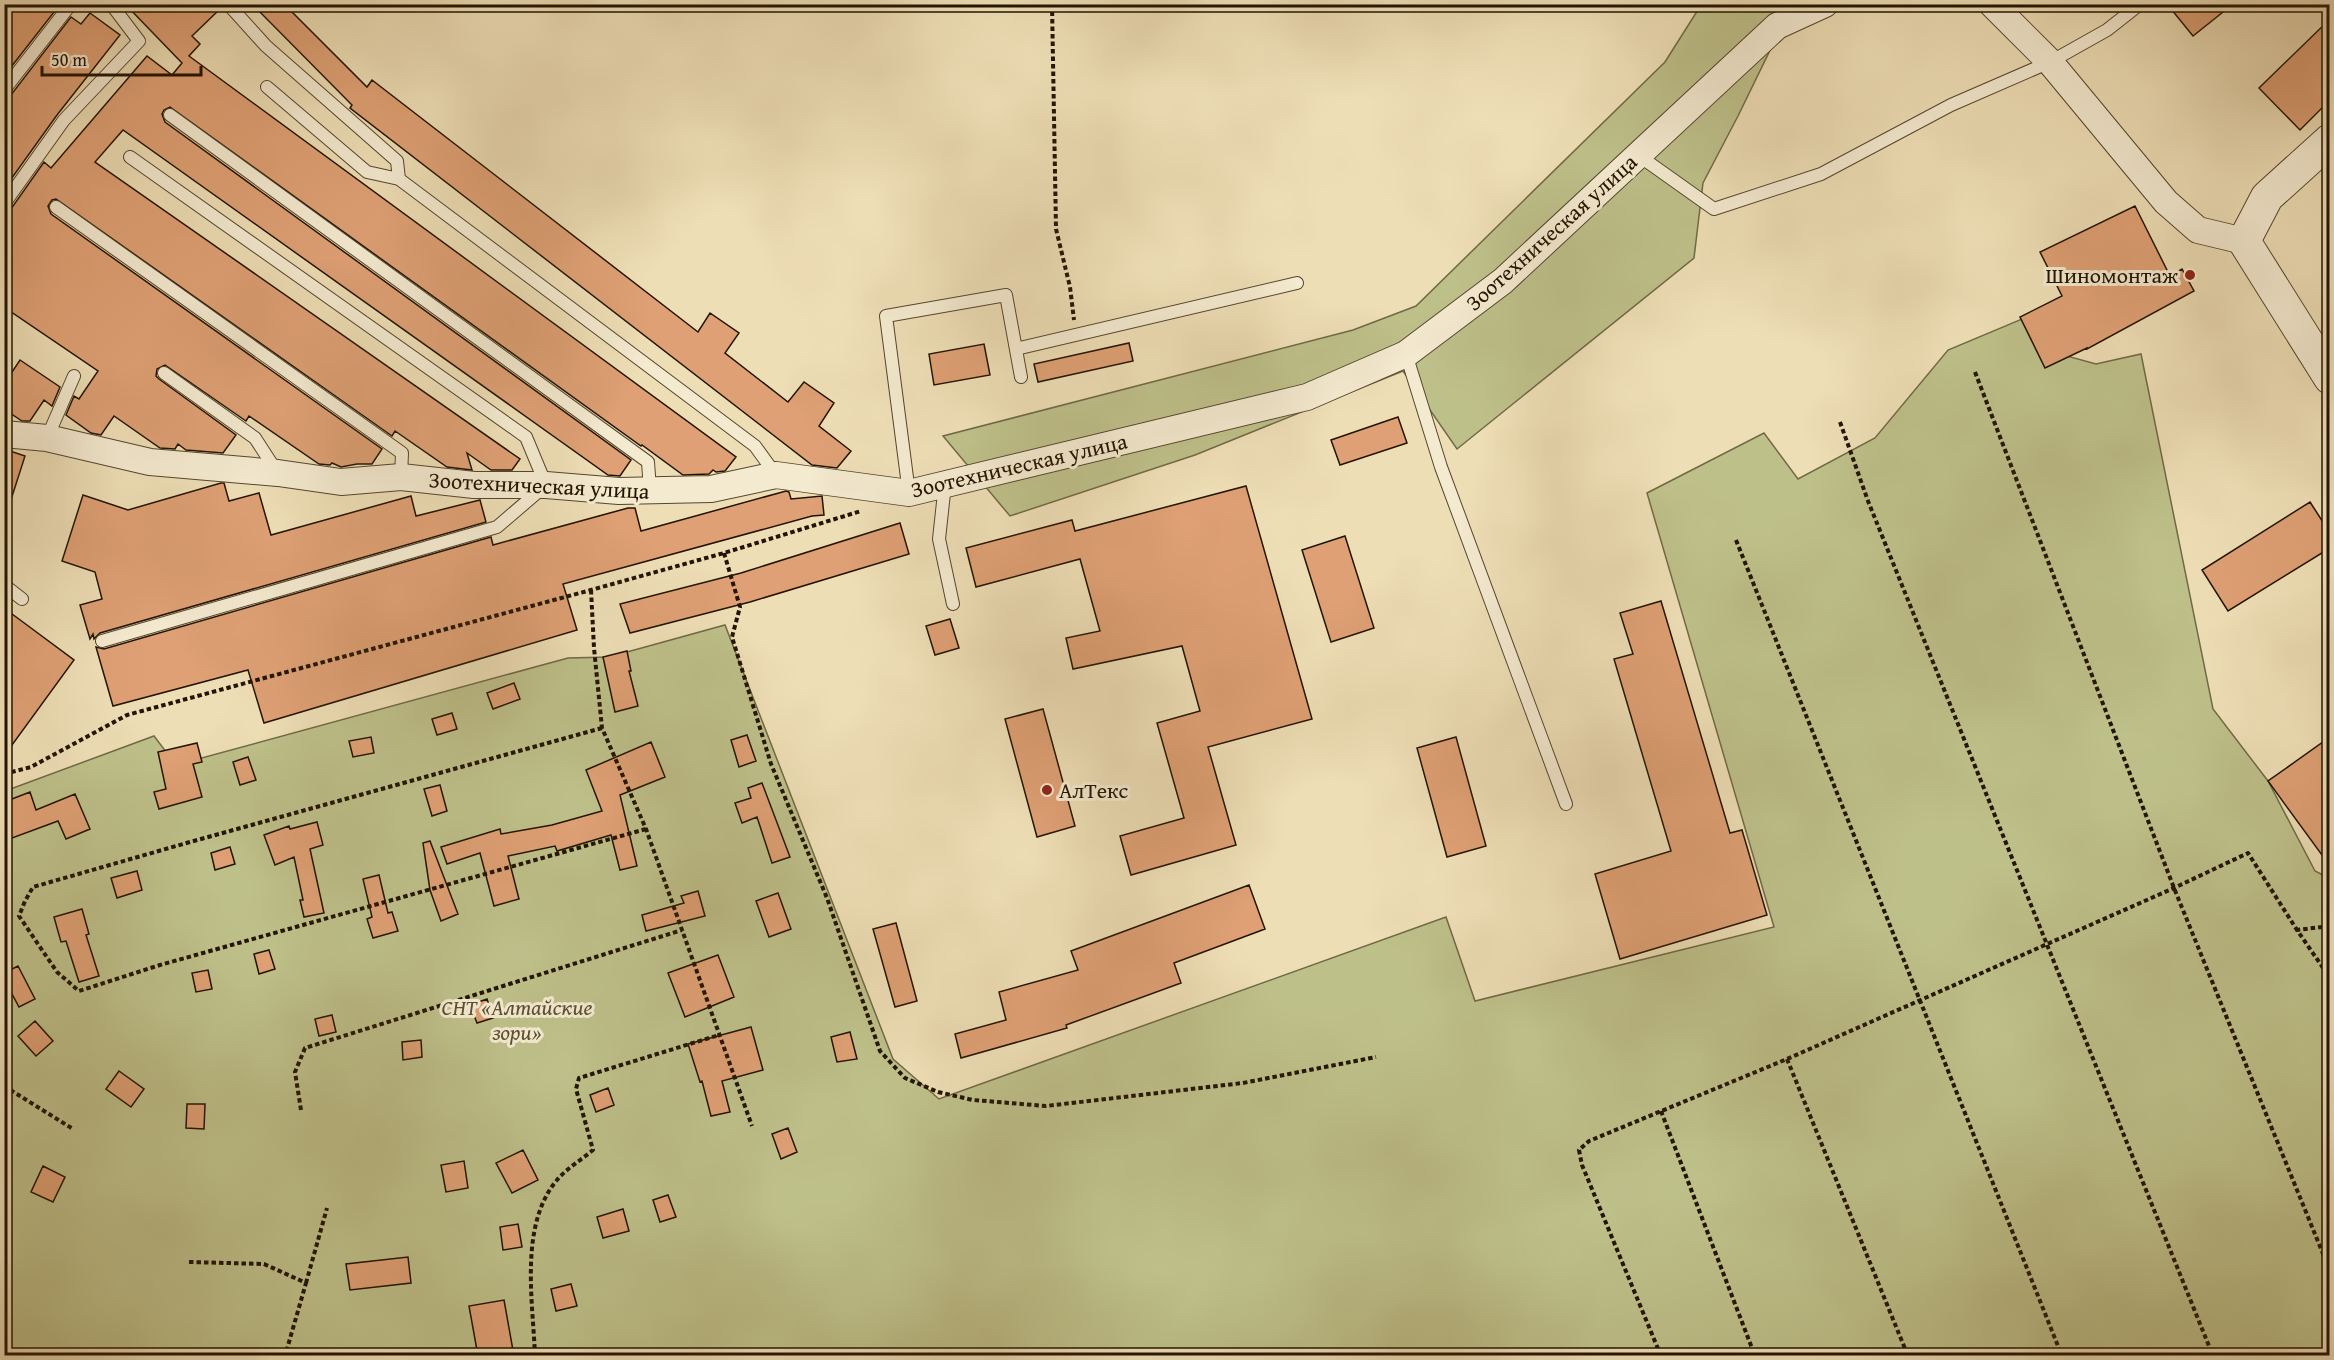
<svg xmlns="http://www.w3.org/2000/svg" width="2334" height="1360" font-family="'Gentium Book Plus',serif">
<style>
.green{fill:#bec08a;stroke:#706a46;stroke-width:1.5}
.building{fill:#dea074;stroke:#221401;stroke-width:1.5}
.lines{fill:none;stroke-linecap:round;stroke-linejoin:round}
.service-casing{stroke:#55462e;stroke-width:14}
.minor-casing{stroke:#55462e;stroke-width:28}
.tertiary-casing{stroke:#55462e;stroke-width:34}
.path{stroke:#221401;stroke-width:4;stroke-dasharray:4.5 3;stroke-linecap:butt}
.service{stroke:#f4ead0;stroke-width:12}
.minor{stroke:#f4ead0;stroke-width:26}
.tertiary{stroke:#f4ead0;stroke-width:32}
.poi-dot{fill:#8f2418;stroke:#f4ead0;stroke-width:2}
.labels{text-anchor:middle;stroke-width:6;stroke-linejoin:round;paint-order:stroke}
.street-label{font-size:22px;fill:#221401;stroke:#f4ead0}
.poi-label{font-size:22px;fill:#221401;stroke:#f4ead0;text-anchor:end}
.park-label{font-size:22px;font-style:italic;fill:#595031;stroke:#f4ead0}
</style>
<rect width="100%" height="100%" fill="#eedeb6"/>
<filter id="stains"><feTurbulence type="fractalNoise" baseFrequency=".00333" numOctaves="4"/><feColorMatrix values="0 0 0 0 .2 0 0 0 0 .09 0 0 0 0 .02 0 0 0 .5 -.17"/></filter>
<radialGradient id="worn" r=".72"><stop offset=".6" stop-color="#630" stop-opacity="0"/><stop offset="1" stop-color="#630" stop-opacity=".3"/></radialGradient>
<!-- green -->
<path class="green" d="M1701,5H1792L1738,116L1703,183L1694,258L1457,449L1403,371L1195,455L1010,516L943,436L1353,330L1416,306L1665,62Z
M2053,306L2063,355L2096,364L2141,354L2213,709L2268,781L2315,871L2329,878V1355L5,1356V791L154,736L176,765L568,658L609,657L725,625L893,1059L939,1099L1446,917L1475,1001L1774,927L1647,493L1764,433L1798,479L1875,438L1948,350Z"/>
<!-- building -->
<path class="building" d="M4,4H56L58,7L4,76Z
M125,4H220L221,8L192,36L200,44L189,56L736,457L725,471L716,472L713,470L709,474L683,475L642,445L641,446L170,107L164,110L162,114L165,122L631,460L620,476L608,475L123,130L95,162L520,459L512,470H491L467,453L472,470L447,467L395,431L392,436L56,199L52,200L48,206L51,214L382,449L372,464H357L341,467L332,463L330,465L319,464L249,416L246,421L165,365L157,369L156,376L159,379L236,435L223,453L186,450L178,444L175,449L160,448L114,416L101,435L91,433L66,415L74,396L79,399L98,371L4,307V212L11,209L44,162L51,168L147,56L172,75L182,63Z
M252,4H284L367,87L372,80L698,332L710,313L739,333L725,353L788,402L804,382L834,403L819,426L851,451L837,468L812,465L350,108L352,105Z
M2167,4H2233L2193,36Z
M90,13L120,35L57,115L4,189V98L11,95L71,17L81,24Z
M2330,19V100L2300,130L2259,88Z
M2135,206L2170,276L2182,269L2194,291L2087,349V348L2045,368L2020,317L2062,296L2040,252Z
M1129,343L1133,361L1038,382L1034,364Z
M984,344L990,375L934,385L929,354Z
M20,360L60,387L52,406L44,400L30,421H22L4,409V384Z
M1398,417L1407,443L1340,465L1331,440Z
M10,451L25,456L8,509H4V467Z
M221,483H224L229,501L259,493L271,535L411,496L416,516L480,500L486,522L100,633L94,639L93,634L90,639L80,605L102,599L95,572L62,561L83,495L128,510Z
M1246,486L1312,719L1208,747L1236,845L1131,875L1120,836L1184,818L1157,723L1200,711L1182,646L1073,669L1066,638L1100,631L1080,559L976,587L966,548L1072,520L1075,531Z
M786,491L789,492L791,499L822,496L824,515L812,516L563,584L577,630L264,723L248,670L113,706L96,647L104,649L491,537L493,545L628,508H635L641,531Z
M2310,502L2330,533V548L2228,611L2202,570Z
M900,523L909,554L750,602L630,633L620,604L741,573Z
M1345,536L1374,628L1331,642L1302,550Z
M1661,601L1730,833L1742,830L1767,915L1620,959L1595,874L1671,851L1614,659L1633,654L1620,613Z
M4,608L74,660L4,756Z
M950,619L959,648L935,655L926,626Z
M627,651L631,671H629L638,706L615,712L603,657Z
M514,683L520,699L493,709L487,693Z
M1043,709L1075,826L1037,837L1005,719Z
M452,713L457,729L437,735L432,719Z
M747,735L756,761L739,767L731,740Z
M371,737L374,753L353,757L349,741Z
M1456,737L1486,846L1447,857L1417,748Z
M2330,737V866L2268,781Z
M651,742L665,777L620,795L637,866L620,870L611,835L557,851L555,846L508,856L519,899L494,906L480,853L447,864L441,847L500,829L501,834L552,825L602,811L586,770Z
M197,743L202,762L193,764L202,797L159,809L154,792L166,789L158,752Z
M248,757L256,780L240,785L233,762Z
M762,783L790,857L772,863L757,817L742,823L735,803L751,798L748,788Z
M440,785L447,811L432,816L424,789Z
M30,792L36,810L75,794L90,829L66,839L58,821L4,841V802Z
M317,822L323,845L310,849L324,913L304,917L300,900H303L294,857L275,865L264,835L289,826L290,829Z
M430,841L458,914L441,921L430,890L423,843Z
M230,847L235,864L215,870L211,853Z
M137,871L142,890L117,898L111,878Z
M379,875L388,913L392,912L398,931L373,938L367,919L372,917L363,879Z
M1249,885L1265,929L1174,963L1181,983L1066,1025L1067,1028L961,1058L955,1034L1006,1020L999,992L1078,970L1071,951Z
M698,891L705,916L646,931L642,915L684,903L681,896Z
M778,893L791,929L769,937L756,901Z
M82,909L89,934L86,935L99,976L79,982L66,941L61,942L54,917Z
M896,923L917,1001L895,1007L873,929Z
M269,950L275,969L259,974L254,954Z
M718,955L734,997L685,1017L668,973Z
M18,966L35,999L19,1007L4,979V973Z
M208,970L212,989L196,992L192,973Z
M487,999L493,1018L477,1023L470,1005Z
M332,1015L336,1032L319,1036L315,1019Z
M35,1021L53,1041L36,1056L18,1036Z
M751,1027L763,1070L722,1081L730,1112L711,1116L702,1081L700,1082L688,1044Z
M850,1032L857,1059L837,1062L831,1037Z
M421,1040L422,1057L403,1060L402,1042Z
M119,1071L144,1089L131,1107L106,1089Z
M608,1088L614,1105L596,1112L590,1095Z
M187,1104H205L204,1129L186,1128Z
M788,1128L797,1152L781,1159L772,1134Z
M523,1150L538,1180L512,1193L496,1163Z
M464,1161L468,1188L446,1192L441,1165Z
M43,1166L65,1177L53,1202L31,1192Z
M668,1195L676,1217L660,1222L653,1200Z
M623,1209L629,1231L603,1238L597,1217Z
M518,1224L522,1247L503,1250L500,1227Z
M408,1257L411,1283L350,1290L346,1264Z
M571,1284L577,1306L556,1311L551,1289Z
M504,1300L514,1356H478L469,1306Z"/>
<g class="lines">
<!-- service casing -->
<g class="service-casing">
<path id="service" d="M228,4L266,46L397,161L399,179L755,446L776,475
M267,87L367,172L399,179
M4,90L71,4
M170,115L648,462L650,490
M1638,155L1714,209L1821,174L1951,105L2050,62L2107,30L2140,4
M4,204L64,120L139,41L111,4
M56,207L402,453L401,477
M1016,349L1297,283
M1406,354L1441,467L1566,804
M164,373L255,438L277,472
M47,438L74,376
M945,484L939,539L953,604
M909,493L886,316L1006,295L1021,377
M4,585L22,599
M102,641L497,527L546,485L526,437L130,157"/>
</g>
<!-- minor casing -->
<g class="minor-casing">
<path id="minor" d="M1992,4L2050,62L2166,202L2198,230L2244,241
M4,434L47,438L150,462L278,473L341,482L401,477L474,485H546L619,491L711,489L776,475L909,493L1307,397L1406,354L1503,281L1777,26L1825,4"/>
</g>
<!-- tertiary casing -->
<g class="tertiary-casing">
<path id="tertiary" d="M2330,140L2267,197L2244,241L2330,378"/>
</g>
<!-- path -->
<path class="path" d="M1052,4L1056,229L1070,287L1074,320
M1975,372L2174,888L2330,1271
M1840,422L1868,501L2213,1356
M1736,540L2062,1356
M724,553L740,607L732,637L771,764L827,898L880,1051L905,1078L938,1092L973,1100L1046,1106L1243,1083L1376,1057
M591,590L594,648L602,728L646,829L752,1126
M602,728L190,842L33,887L25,901L19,916L57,972L79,991L160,965L646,829
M4,774L31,767L127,715L591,590L724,553L861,511
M2330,926L2297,930L2330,978
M1787,1059L1908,1356
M4,1086L73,1129
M301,1110L295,1072L305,1048L682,930
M1661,1111L1755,1356
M189,1262L264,1264L306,1283L285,1356
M306,1283L327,1208
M535,1356C533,1301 519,1225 557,1180C566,1169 581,1160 593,1150L576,1089L579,1078L719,1035
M1661,1356L1582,1165L1579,1150L1589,1141L1787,1059L2174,888L2248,853L2297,930"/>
<!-- service -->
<use href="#service" class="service"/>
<!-- minor -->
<use href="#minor" class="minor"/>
<!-- tertiary -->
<use href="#tertiary" class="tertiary"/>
</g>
<!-- markers -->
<g class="poi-dot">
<circle cx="2190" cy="275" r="6"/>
<circle cx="1047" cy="790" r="6"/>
</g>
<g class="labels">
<!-- street labels -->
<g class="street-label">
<text transform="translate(1551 232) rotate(-42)" y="8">Зоотехническая улица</text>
<text transform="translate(1019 465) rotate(-13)" y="8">Зоотехническая улица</text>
<text transform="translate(539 485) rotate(3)" y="8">Зоотехническая улица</text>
</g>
<!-- poi labels -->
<g class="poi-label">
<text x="2178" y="283">Шиномонтаж</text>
<text x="1059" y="798" text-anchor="start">АлТекс</text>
</g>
<!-- park labels -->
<g class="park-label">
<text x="517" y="1015">СНТ «Алтайские<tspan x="517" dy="25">зори»</tspan></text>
</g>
</g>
<!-- margin -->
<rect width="2334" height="1360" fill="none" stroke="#eedeb6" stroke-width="24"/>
<rect x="6" y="6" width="2322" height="1348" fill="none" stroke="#221401" stroke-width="3"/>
<rect x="12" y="12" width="2310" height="1336" fill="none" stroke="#221401" stroke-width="1.5"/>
<!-- scale -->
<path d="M42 66v9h159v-9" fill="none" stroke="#221401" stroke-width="3"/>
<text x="51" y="66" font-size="18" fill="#221401" stroke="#f4ead0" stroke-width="4.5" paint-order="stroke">50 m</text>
<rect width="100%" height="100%" filter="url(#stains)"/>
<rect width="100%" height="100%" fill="url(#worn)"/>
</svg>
